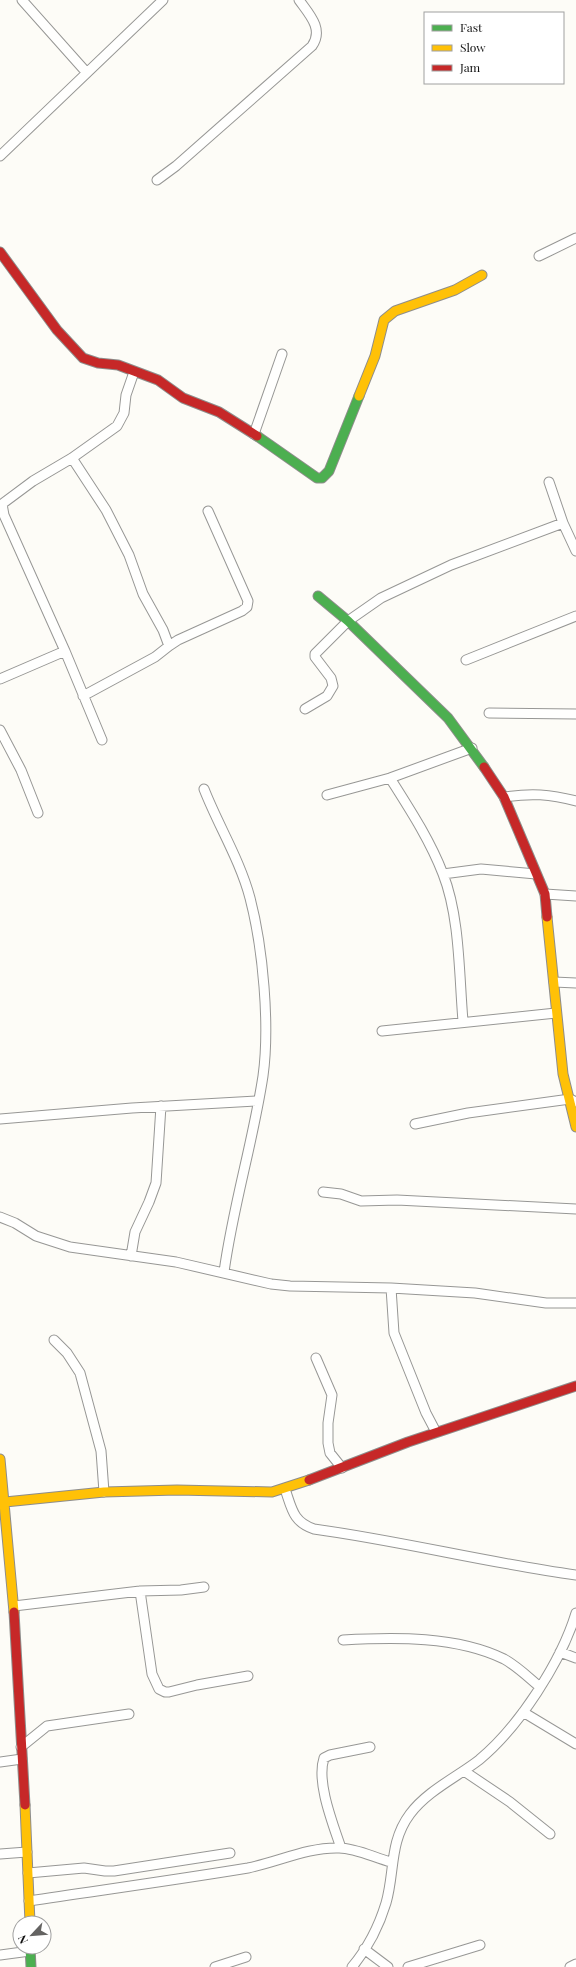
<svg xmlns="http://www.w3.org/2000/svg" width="576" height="1967" font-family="'Playfair Display',serif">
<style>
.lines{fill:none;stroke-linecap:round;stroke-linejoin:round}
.street-casing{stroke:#979795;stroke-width:11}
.fast-casing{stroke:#8e8d8b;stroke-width:11}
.slow-casing{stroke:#8e8d8b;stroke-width:11}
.jam-casing{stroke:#8e8d8b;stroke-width:11}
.street{stroke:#fffffe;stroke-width:9}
.fast{stroke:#4caf50;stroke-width:9}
.slow{stroke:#ffc107;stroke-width:9}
.jam{stroke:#c62828;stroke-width:9}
</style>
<rect width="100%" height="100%" fill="#fdfcf7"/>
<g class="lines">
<!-- street casing -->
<g class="street-casing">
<path id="street" d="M22,0L87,73
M0,156L163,0
M157,180L176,166L312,46C324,29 309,14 299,0
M539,256L576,238
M254,434L282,354
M72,458L106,510L129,555L143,594L163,630L169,646L155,657L83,696
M549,482L563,523
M169,646L178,640L242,611L247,607L248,601L208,511
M466,660L576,616
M0,679L65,651
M305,709L327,696L333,686L331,678L315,657V654L348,621L381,598L451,565L563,523L576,551
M489,713L576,714
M0,730L21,770L38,813
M102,740L65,651L4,515L2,504L33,481L72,458L117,426L124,413L126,395L134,372
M390,778C409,808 430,840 443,874C460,917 459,975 463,1021
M204,789C218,825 240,860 250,898C263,948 270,1025 263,1076C253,1142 233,1206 224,1272
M327,795L390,778L472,748
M504,797C531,793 550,794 576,801
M443,874L481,869L536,874
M545,894L576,896
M554,982L576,983
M382,1031L556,1013
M0,1119L132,1108L258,1101
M415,1124L468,1113L570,1099L576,1102
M323,1192L341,1194L361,1201L397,1200L576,1209
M0,1217L15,1223L36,1236L70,1247L176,1262L271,1284L290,1286L391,1288L475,1293L546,1303H576
M131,1256L135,1232L149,1202L156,1183L161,1106
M391,1288L394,1333L426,1413L436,1432
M54,1340L67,1353L80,1373L101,1451L104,1492
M316,1358L332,1395L328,1423V1443L330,1453L342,1468
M285,1489C292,1509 293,1522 314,1529C402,1541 488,1563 576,1575
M140,1591L152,1674L159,1689L165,1692H169L197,1685L248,1676
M14,1606L140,1591L181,1590L204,1587
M343,1640C395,1637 457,1636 504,1659C517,1666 529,1678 540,1687
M560,1652L576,1658
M523,1712L576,1744
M21,1747L47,1726L129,1714
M0,1762L22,1759
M464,1771L510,1802L550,1834
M341,1848C333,1824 316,1782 324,1758L330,1755L370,1747
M0,1854L27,1852
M28,1873L84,1868L105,1871H114L230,1853
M29,1901C102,1890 175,1880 248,1868C278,1862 308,1847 339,1848C356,1848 375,1858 391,1862
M364,1949L388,1967
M0,1955L30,1951
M215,1967L246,1957
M352,1967C367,1949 379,1926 386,1903C395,1872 389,1842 410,1814C427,1791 457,1777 479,1760C519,1727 561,1662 576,1613
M408,1967L480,1945
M570,1967L576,1964"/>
</g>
<!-- fast casing -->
<g class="fast-casing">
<path id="fast" d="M257,436L317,478H322L329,471L359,396
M318,596L348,621L448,718L484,767
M30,1947L31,1967"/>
</g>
<!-- slow casing -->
<g class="slow-casing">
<path id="slow" d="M359,396L375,356L384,320L395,311L455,290L482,275
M547,917L563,1074L576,1127
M0,1459L14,1612
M5,1502L104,1492L177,1490L272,1492L309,1480
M25,1805L30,1923"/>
</g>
<!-- jam casing -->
<g class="jam-casing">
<path id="jam" d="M0,252L57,330L83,358L98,363L118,365L158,380L183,398L219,412L257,436
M484,767L504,797L545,894L547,917
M309,1480L408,1442L576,1386
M14,1612L25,1805"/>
</g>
<!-- street -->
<use href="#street" class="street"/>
<!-- fast -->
<use href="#fast" class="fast"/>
<!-- slow -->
<use href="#slow" class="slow"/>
<!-- jam -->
<use href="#jam" class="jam"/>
</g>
<!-- legend -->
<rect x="424" y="12" width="140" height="72" fill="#ffffff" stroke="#a0a0a0"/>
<rect x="432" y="25" width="20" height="6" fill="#4caf50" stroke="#a0a0a0"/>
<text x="460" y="32" font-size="12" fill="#111111">Fast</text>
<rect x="432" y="45" width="20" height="6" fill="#ffc107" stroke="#a0a0a0"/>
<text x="460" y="52" font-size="12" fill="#111111">Slow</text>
<rect x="432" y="65" width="20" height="6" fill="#c62828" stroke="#a0a0a0"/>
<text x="460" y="72" font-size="12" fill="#111111">Jam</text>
<!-- north arrow -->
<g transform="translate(32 1935) rotate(244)"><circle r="19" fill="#ffffff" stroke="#a0a0a0"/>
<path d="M0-3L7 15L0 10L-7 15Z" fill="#646362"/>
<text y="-6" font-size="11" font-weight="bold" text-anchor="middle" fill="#111111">N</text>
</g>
</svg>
